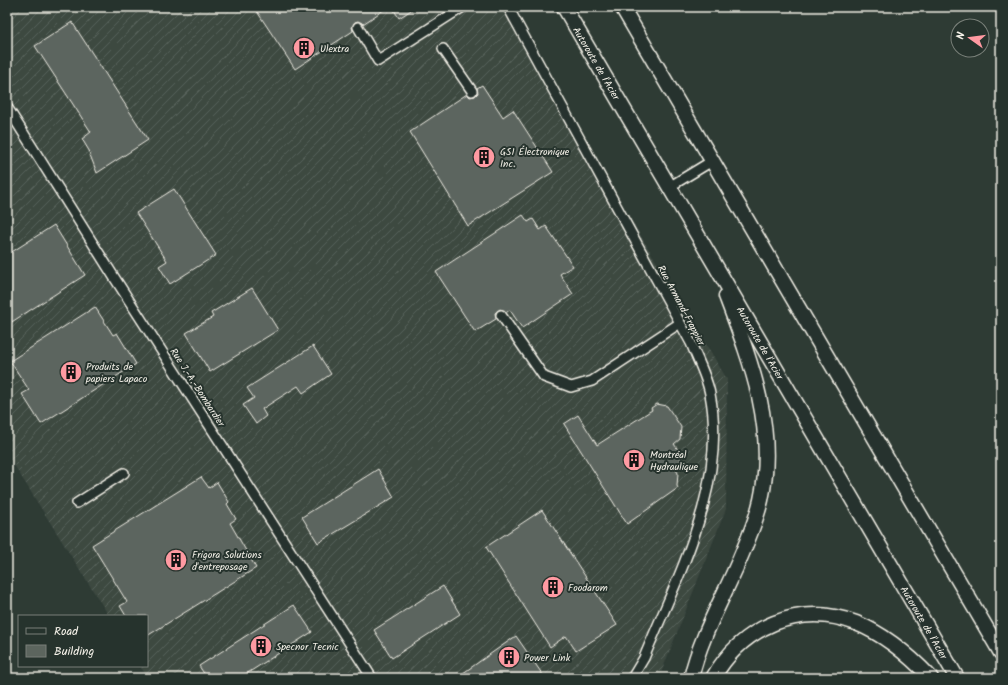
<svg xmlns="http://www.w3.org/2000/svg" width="1008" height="685" font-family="Kalam,sans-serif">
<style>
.industrial{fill:url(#industrial-furrows)}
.building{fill:#5c655e;stroke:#f4f1e8}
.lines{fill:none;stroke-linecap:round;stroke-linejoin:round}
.minor-casing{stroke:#f4f1e8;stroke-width:12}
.highway-casing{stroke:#f4f1e8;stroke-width:17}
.minor{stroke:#26332d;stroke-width:9}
.highway{stroke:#26332d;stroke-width:14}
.labels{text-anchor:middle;stroke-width:4;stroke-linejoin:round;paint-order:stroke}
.poi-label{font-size:10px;fill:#f4f1e8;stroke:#26332d;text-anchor:start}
.street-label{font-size:10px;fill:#f4f1e8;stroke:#26332d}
</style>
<defs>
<pattern id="industrial-furrows" width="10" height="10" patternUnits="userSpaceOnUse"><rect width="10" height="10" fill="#3c4841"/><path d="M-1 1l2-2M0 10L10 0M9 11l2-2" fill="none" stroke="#59635c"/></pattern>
</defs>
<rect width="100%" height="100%" fill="#2e3b34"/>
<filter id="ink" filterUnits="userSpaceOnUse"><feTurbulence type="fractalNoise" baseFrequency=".025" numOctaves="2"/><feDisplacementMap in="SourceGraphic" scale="8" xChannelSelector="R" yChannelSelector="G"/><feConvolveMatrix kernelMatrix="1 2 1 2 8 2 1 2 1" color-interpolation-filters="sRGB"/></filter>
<g filter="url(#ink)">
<!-- industrial -->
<path class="industrial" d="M7,7H503L727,379L726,509L659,678H148L140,666H147V616H109L7,454Z"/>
<!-- building -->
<path class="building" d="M254,7H388L363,24L358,21L355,22L352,27L353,31L295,69Z
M392,7H416L399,18Z
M72,22L148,140L97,173L90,155L91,154L82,139L91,132L35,46Z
M482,85L503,117L513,110L553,172L468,226L410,132L467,94L470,97L475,96L478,93L477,88Z
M174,189L216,255L170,284L159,266L167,261L136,213Z
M523,215L528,222L533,219L540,230L546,226L573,266L560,274L573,294L522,328L510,310L506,312L500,309L495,313L496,319L475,332L436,272Z
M54,225L85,275L7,325V255Z
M252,288L278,330L210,372L186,333L213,317L211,313Z
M95,307L113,335L117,333L136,364L41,424L22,394L29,390L10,361Z
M313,346L331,374L303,393L298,386L262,409L266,416L256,424L243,405L254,398L247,388Z
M657,404L667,406L681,427L680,439L674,444L682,455L679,466L675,468L678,473L677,486L678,488L627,524L564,424L578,415L597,445L652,410L651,408Z
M378,469L394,497L318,543L302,517Z
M201,477L209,488L217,482L229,502L227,504L236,519L230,523L256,568L147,636V616H126L120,606L127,602L92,545Z
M542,510L617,625L576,651L566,636L550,647L486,547Z
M443,586L460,614L392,658L374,630Z
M294,605L312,632L240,678H207L199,666Z
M516,636L545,678H456Z"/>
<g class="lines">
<!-- minor casing -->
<g class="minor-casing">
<path id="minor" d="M508,7L691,343C697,359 707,377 710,394C728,485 677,577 644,658L632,678
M358,27L378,61L463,7
M443,49L472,91
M7,107L114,277L372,678
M669,187L712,161
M501,315L544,377L571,387L592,381L680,323
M77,503L124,473"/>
</g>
<!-- highway casing -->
<g class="highway-casing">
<g id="highway">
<path id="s1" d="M564,7L957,678"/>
<path d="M622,7L1001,653"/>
<path d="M691,678C700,638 722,600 738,563C747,542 756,522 761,500C777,428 751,362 726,296"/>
<path d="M713,678C742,627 799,601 856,623C884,634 910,656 931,678"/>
</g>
</g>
<!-- minor -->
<use href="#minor" class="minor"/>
<!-- highway -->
<use href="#highway" class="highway"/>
</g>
</g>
<!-- icons -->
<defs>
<g id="building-disc" transform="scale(1.15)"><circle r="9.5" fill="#ff9aa2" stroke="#26332d"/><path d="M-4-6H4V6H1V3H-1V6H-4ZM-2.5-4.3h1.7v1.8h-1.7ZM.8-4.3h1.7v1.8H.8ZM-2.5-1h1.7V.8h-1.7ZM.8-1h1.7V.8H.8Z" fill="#111"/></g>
</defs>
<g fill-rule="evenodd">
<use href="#building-disc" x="304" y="48"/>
<use href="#building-disc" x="484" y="157"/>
<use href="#building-disc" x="71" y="372"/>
<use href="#building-disc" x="634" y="460"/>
<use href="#building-disc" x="176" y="560"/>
<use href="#building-disc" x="553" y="587"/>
<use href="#building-disc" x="261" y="646"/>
<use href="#building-disc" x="509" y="657"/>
</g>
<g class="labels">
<!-- poi labels -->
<g class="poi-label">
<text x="320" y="52">Ulextra</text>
<text x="500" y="155">GSI Électronique<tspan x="500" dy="12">Inc.</tspan></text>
<text x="86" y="370">Produits de<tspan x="86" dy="12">papiers Lapaco</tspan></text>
<text x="650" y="458">Montréal<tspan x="650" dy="12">Hydraulique</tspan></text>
<text x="192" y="558">Frigora Solutions<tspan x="192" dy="12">d'entreposage</tspan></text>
<text x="568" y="591">Foodarom</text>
<text x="276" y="650">Specnor Tecnic</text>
<text x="524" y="661">Power Link</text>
</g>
<!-- street labels -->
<g class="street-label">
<text dy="4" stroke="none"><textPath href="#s1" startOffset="65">Autoroute de l'Acier</textPath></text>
<text transform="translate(682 305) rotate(62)" y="4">Rue Armand-Frappier</text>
<text dy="4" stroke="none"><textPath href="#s1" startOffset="389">Autoroute de l'Acier</textPath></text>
<text transform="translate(198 387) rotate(57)" y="4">Rue J.-A.-Bombardier</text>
<text dy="4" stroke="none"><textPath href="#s1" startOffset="713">Autoroute de l'Acier</textPath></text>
</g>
</g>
<!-- margin -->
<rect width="1008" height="685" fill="none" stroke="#26332d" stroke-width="24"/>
<rect x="12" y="12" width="984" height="661" fill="none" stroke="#f4f1e8" stroke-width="1.5" filter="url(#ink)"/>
<!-- legend -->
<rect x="18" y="615" width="130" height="52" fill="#26332d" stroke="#787f78"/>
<rect x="26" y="628" width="20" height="6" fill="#26332d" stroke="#787f78"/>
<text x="54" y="635" font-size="12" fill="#f4f1e8">Road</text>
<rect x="26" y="645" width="20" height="12" fill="#5c655e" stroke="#787f78"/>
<text x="54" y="655" font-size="12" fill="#f4f1e8">Building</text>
<!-- north arrow -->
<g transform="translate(970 38) rotate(284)"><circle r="19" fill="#26332d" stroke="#787f78"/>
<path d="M0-3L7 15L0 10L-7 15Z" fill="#ff9aa2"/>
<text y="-6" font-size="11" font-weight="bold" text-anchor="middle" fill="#f4f1e8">N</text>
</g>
</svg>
